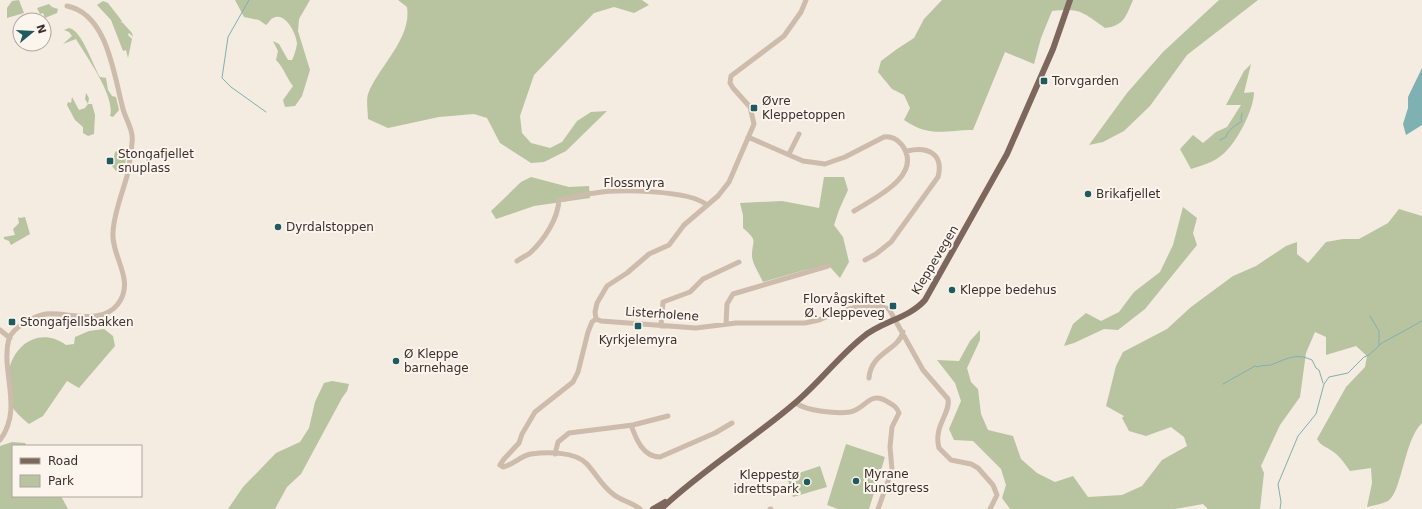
<svg xmlns="http://www.w3.org/2000/svg" width="1422" height="509" font-family="'DejaVu Sans',sans-serif">
<style>
.green{fill:#b8c4a0}
.water{fill:#7fb0b2}
.lines{fill:none;stroke-linecap:round;stroke-linejoin:round}
.stream{stroke:#7fb0b2;stroke-width:1}
.minor{stroke:#cdbbac;stroke-width:5}
.major{stroke:#7d675c;stroke-width:6}
.poi-dot{fill:#1f5a5e;stroke:#fbf5ee;stroke-width:1.5}
.labels{text-anchor:middle;stroke-width:4;stroke-linejoin:round;paint-order:stroke}
.poi-label{font-size:12px;fill:#3b302b;stroke:#fbf5ee;text-anchor:start}
.street-label{font-size:12px;fill:#3b302b;stroke:#fbf5ee}
</style>
<rect width="100%" height="100%" fill="#f4ebe1"/>
<!-- green -->
<path class="green" d="M19,0L24,13L7,18V8L12,1Z
M235,0H310L299,19L298,31L310,70L302,96L295,106L285,107L283,100L293,86C286,77 284,68 276,60L278,51L273,41L279,44L288,60H292C294,57 297,46 297,43C296,33 285,11 273,18C270,19 269,23 266,25L259,20L244,17Z
M398,0H642L649,5L634,13L614,7L594,13L534,75L520,116L522,133L531,143L550,148L562,142L577,121L591,112L607,111L566,151L544,162L531,163L500,143L487,118L474,114L439,117L388,128L368,119C368,112 366,101 368,94C378,67 412,39 407,7Z
M942,0H1133C1126,16 1124,26 1105,28C1082,12 1081,8 1052,11L1041,38L1034,64L1005,52L973,130C945,130 930,138 904,120L910,108L904,95L892,89L878,72L881,61L897,49L914,38L924,19Z
M1219,0H1258L1187,55L1150,106L1124,131L1103,142L1089,145L1127,93L1163,52Z
M103,1L108,3L122,21L120,23L122,22L132,33L133,37L129,33L128,35L132,39L128,58L126,50L123,51L111,20L97,5Z
M49,4L52,7L58,9L57,13L45,18L43,13L40,14L37,8Z
M69,28C82,30 93,66 100,77L106,78L108,90L112,96L116,97L119,110L113,117L110,116C116,97 86,56 76,39L63,44L72,36L69,32L64,30Z
M1251,64L1244,93L1254,92C1254,110 1236,144 1222,155C1214,162 1201,166 1191,169L1180,149L1193,135L1203,143L1216,132L1227,127L1241,105H1226L1244,71Z
M86,93L89,98L88,104H92L95,115L94,134L88,136L83,133V127L75,120L67,105L68,102L71,103L72,97L79,110L85,108L88,104L85,99Z
M119,150L127,152L124,171L123,172L116,171L112,166L115,152Z
M531,177L569,187L589,186L590,198L534,206L496,219L491,211L521,182Z
M824,177H844L848,190L839,210L834,225L843,237L849,262L840,278L830,267L805,270L763,282C760,275 752,263 752,256C752,239 759,242 743,228V215L740,203L782,201L819,208Z
M1183,207L1197,218L1193,233L1197,245L1145,309L1118,330L1104,329L1074,343L1064,346L1073,324L1086,313L1101,321L1119,312L1134,292L1160,272L1173,245Z
M1399,209L1422,216V423C1404,440 1402,492 1388,501C1382,504 1374,505 1367,507L1372,483L1371,468L1350,471C1345,464 1340,456 1332,451C1325,446 1321,446 1317,439L1346,387L1365,367L1367,356L1356,346L1326,355V337L1315,332L1306,353L1300,397L1280,425L1261,466L1264,473L1260,509H1208L1203,504L1175,509H1010L1002,498L1006,485L1001,469L973,441L954,440L949,429L961,401L955,383L937,360L959,361L970,341L980,330V340L967,368L971,382L978,389L981,414L988,430L1013,436L1021,459L1037,473L1055,482L1073,476L1088,497L1122,495L1142,486L1162,460L1187,446L1184,437L1171,427L1146,436L1129,431L1122,418L1124,416L1106,406L1116,366L1123,352L1167,329L1191,307L1233,276L1256,266L1286,246L1297,242V254L1308,263L1326,242L1343,239H1359L1388,223Z
M18,217L20,218L25,217L30,234L11,245L9,241L4,239V237L15,235L13,229L19,223Z
M104,329L113,336L115,346L79,388L67,381L43,416L29,424C22,418 12,410 10,401C9,397 9,392 9,389C9,383 8,376 9,370C15,343 41,327 66,345L74,344L75,337L89,331Z
M332,381L349,384L347,391L342,398L301,474L287,487L275,509H228L243,487L276,453L300,442L309,428L315,402L324,383Z
M12,442L25,443L27,446H13V496H61L68,509H0V446Z
M846,444L885,457L869,509H838L827,505Z
M820,466L827,487L793,497L787,477Z"/>
<!-- water -->
<path class="water" d="M1422,68V125L1406,135L1403,124L1408,108V97Z"/>
<g class="lines">
<!-- stream -->
<path class="stream" d="M249,0L228,37L222,78L231,87L266,112
M1220,140L1226,137C1227,130 1238,124 1242,121L1241,119L1242,113
M1370,316L1379,331V345
M1223,384L1255,366L1258,367C1263,364 1268,367 1273,364C1289,358 1296,353 1312,360L1316,368L1319,370L1323,383
M1280,509L1281,502L1278,484L1298,436L1316,414L1324,384L1329,377L1348,373L1364,357L1369,355L1382,343L1422,321"/>
<!-- minor -->
<path class="minor" d="M748,137L803,161L825,164L845,157L884,137C892,136 897,139 902,145C924,175 875,198 854,211
M789,154L799,134
M865,260L876,254L891,242L938,177C944,154 928,146 907,151
M517,261C521,258 526,256 530,253C544,240 558,219 559,200C571,198 583,194 595,193C618,189 690,190 707,205
M596,319L601,321L696,328L736,323H805L819,320L840,311L861,306H880L889,309L923,370L948,399C951,413 933,426 939,448L951,460L971,464L978,468L993,485L997,495L990,509
M596,319L595,312L597,303L607,286L627,273L649,254L669,245L684,225L718,196L729,182L754,124L750,107L733,88L730,83L731,76L784,36L801,12L806,0
M596,319L592,322L588,332L578,372L573,382L535,412L522,434L519,443L504,459L500,465L503,467C513,465 520,456 531,454C546,452 575,451 587,464C596,474 602,486 613,494C621,501 632,502 640,509
M726,324L727,304L733,294L828,266
M661,326L663,302L690,292L703,279L739,262
M0,330L10,338
M869,378C871,352 898,351 903,332
M796,403C806,411 837,414 850,412C866,409 869,390 888,402C893,405 897,407 899,413L892,427L890,447L892,470L878,509
M631,425C636,439 643,457 660,457L715,433L732,423
M0,440C24,408 0,372 9,338C12,332 18,327 24,323C31,319 38,315 46,314C69,312 101,326 118,304C136,280 111,257 113,232C114,213 122,194 127,176C129,166 131,154 132,143C134,131 126,120 123,109C114,76 108,14 67,6
M555,454L558,442L569,433L633,425L668,416
M770,509H771"/>
<!-- major -->
<path class="major" d="M653,509L665,502
M661,509C702,470 752,440 795,403C819,383 838,357 863,337C882,321 908,319 925,300L1007,154L1053,49L1070,0"/>
</g>
<!-- markers -->
<g class="poi-dot">
<rect x="1040" y="77" width="8" height="8" rx="2"/>
<rect x="750" y="104" width="8" height="8" rx="2"/>
<rect x="106" y="157" width="8" height="8" rx="2"/>
<circle cx="1088" cy="194" r="4"/>
<circle cx="278" cy="227" r="4"/>
<circle cx="952" cy="290" r="4"/>
<rect x="889" y="302" width="8" height="8" rx="2"/>
<rect x="8" y="318" width="8" height="8" rx="2"/>
<rect x="634" y="322" width="8" height="8" rx="2"/>
<circle cx="396" cy="361" r="4"/>
<circle cx="856" cy="481" r="4"/>
<circle cx="807" cy="482" r="4"/>
</g>
<g class="labels">
<!-- poi labels -->
<g class="poi-label">
<text x="1052" y="85">Torvgarden</text>
<text x="762" y="105">Øvre<tspan x="762" dy="14">Kleppetoppen</tspan></text>
<text x="118" y="158">Stongafjellet<tspan x="118" dy="14">snuplass</tspan></text>
<text x="1096" y="198">Brikafjellet</text>
<text x="286" y="231">Dyrdalstoppen</text>
<text x="960" y="294">Kleppe bedehus</text>
<text x="885" y="303" text-anchor="end">Florvågskiftet<tspan x="885" dy="14">Ø. Kleppeveg</tspan></text>
<text x="20" y="326">Stongafjellsbakken</text>
<text x="638" y="344" text-anchor="middle">Kyrkjelemyra</text>
<text x="404" y="358">Ø Kleppe<tspan x="404" dy="14">barnehage</tspan></text>
<text x="864" y="478">Myrane<tspan x="864" dy="14">kunstgress</tspan></text>
<text x="799" y="479" text-anchor="end">Kleppestø<tspan x="799" dy="14">idrettspark</tspan></text>
</g>
<!-- street labels -->
<g class="street-label">
<text x="634" y="187">Flossmyra</text>
<text transform="translate(935 260) rotate(-59)" y="4">Kleppevegen</text>
<text transform="translate(662 314) rotate(4)" y="4">Listerholene</text>
</g>
</g>
<!-- legend -->
<rect x="12" y="445" width="130" height="52" fill="#fbf5ee" stroke="#aea6a0"/>
<rect x="20" y="458" width="20" height="6" fill="#7d675c" stroke="#aea6a0"/>
<text x="48" y="465" font-size="12" fill="#3b302b">Road</text>
<rect x="20" y="475" width="20" height="12" fill="#b8c4a0" stroke="#aea6a0"/>
<text x="48" y="485" font-size="12" fill="#3b302b">Park</text>
<!-- north arrow -->
<g transform="translate(32 32) rotate(72)"><circle r="19" fill="#fbf5ee" stroke="#aea6a0"/>
<path d="M0-3L7 15L0 10L-7 15Z" fill="#1f5a5e"/>
<text y="-6" font-size="11" font-weight="bold" text-anchor="middle" fill="#3b302b">N</text>
</g>
</svg>
